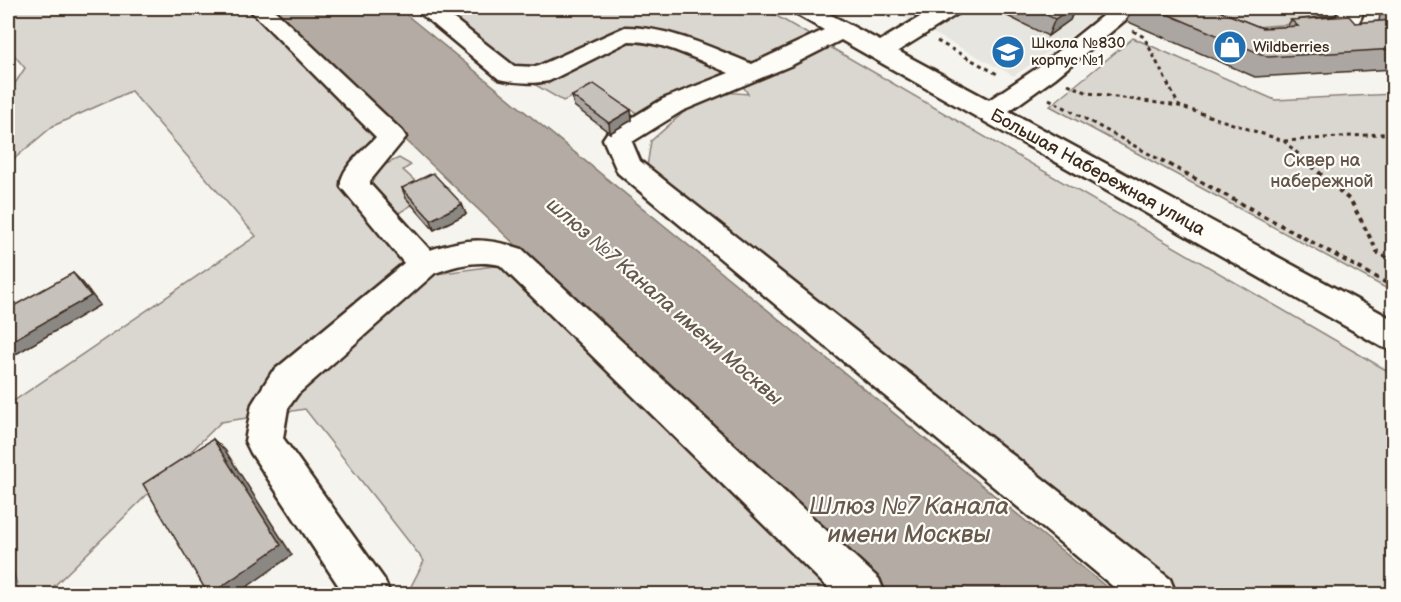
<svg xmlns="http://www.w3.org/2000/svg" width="1401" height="602" font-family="'Balsamiq Sans',sans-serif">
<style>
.built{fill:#e7e5df}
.green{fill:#dad6d0;stroke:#8a8077;stroke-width:1.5}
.water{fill:#b4aca4;stroke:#84786e;stroke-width:1.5}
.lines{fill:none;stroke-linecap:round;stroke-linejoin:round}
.minor-casing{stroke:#3b2a1e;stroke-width:5}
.path-far1{stroke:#3b2a1e;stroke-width:3;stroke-dasharray:4 4;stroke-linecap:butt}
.path{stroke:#3b2a1e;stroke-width:4;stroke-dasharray:4.5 4.5;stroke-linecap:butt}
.minor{fill:#fdfcf7;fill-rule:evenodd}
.wall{fill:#aba6a1;stroke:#3b2a1e;stroke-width:1.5}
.shaded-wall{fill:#8b8783;stroke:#3b2a1e;stroke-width:1.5}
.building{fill:#c7c1bb;stroke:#3b2a1e;stroke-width:1.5}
.labels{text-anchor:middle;stroke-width:4.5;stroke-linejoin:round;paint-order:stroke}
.far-poi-label{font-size:15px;fill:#3b2a1e;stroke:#fdfcf7;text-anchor:start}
.park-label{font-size:18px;fill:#63554a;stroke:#fdfcf7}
.street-label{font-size:18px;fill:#3b2a1e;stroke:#fdfcf7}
.water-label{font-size:20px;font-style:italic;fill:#65584d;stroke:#fdfcf7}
.near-water-label{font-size:24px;font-style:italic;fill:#65584d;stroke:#fdfcf7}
</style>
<rect width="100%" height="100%" fill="#f5f4ee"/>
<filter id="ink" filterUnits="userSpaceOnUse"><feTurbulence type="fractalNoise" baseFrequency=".0167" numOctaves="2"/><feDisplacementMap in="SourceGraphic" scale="12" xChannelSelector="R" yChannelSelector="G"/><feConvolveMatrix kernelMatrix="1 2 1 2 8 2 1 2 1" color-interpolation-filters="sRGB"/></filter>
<g filter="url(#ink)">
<!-- built -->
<path class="built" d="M886,8H1110L1014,76Z"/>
<!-- green -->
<path class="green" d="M8,8H252L377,129L383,140L373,155L384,165L399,158L411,165L403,170L424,189L412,205L392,217L422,276L501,265L519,274L848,594H407L424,561L305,409L221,422L46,594H20L8,556V405L256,236L131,91L53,126L8,164V94L25,68L8,48Z
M433,8H763L1393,374V594H1173L646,173L651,141L693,104L724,92L748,94L735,74L641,116L595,86L563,101L501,65Z
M1187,8H1348L1340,21L1239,28Z
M1133,38L1275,100L1393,94V292L1050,106Z"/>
<!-- water -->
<path class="water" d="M268,8H398L1115,594H880Z"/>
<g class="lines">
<!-- minor casing -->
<g class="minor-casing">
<path id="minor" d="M248,8H272L402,131L406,137L370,181V184L430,250C467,238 485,237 522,249L879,579L885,594H834L500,265C477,260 457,265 435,273L298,394L288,408L283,438L384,579L390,594H344L251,453L245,441L252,404L272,372L404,263L341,187C339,169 364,150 376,137Z
M414,8H440L514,66L536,67L625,27C669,27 712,48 752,64L824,30L794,13L791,8H818L880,41L935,8H962L959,13L898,51L989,100L1037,68L1112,8H1137L1134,13L1055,78L1009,111L1394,320V351L1382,347L841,40L792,65L682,111L632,142L640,161L1170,579L1176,594H1122L618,173L603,139L607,133L663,99L729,73C698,60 663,41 629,41L549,81C533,84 515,83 499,79Z
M1342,8H1365C1362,14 1361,21 1356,25C1345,36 1312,35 1299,31L1295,26L1299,21L1336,17Z"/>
</g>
<!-- path-far1 -->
<path class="path-far1" d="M873,8L891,17
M1133,31L1144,37L1179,106
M937,41L999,75
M1068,84L1088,93L1179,106L1284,141L1307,162
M1049,99L1164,162
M1284,141L1394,133"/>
<!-- path -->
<path class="path" d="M1161,160L1394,287
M1305,160L1351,201L1378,253L1394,262"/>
<!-- minor -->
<use href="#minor" class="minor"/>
</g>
<!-- wall -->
<path class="wall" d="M991,8H1075L1070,20L1048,36Z
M1133,8H1212L1262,28L1287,27L1291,20L1355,23L1379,21L1381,8H1394V69L1255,77L1126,21Z
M572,96L631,110L632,120L610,133L574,106Z
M402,188L466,214L434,230L406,198Z"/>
<!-- shaded-wall -->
<path class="shaded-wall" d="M1071,8H1075L1070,20L1048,36L1055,19Z
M631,110L632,120L610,133L609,123Z
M462,204L466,214L434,230L431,220Z
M73,273L83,283L100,305L16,354L8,347V343Z
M213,439L225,450L292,555L237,594H211Z"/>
<!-- building -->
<path class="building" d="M1031,8H1071L1055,19Z
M1153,8H1212L1262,28L1298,26L1291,20L1349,16L1355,23L1393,20L1394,13V49L1268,57Z
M594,84L631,110L609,123L572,96Z
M433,173L462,204L431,220L402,188Z
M73,273L91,296L8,343V309Z
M213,439L281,545L211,594H208L143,484Z"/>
</g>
<!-- icons -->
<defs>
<g id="shop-disc" transform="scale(1.725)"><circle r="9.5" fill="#1f6fb2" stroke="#fdfcf7"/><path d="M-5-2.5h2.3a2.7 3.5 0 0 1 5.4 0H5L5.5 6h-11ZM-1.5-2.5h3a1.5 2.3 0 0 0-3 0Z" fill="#fff"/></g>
<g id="school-disc" transform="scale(1.725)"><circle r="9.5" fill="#1f6fb2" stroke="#fdfcf7"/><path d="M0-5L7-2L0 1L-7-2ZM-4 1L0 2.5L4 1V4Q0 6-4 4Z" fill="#fff"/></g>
</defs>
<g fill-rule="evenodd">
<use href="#shop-disc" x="1230" y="47"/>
<use href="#school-disc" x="1008" y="52"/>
</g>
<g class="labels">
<!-- far-poi labels -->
<g class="far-poi-label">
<text x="1031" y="48">Школа №830<tspan x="1031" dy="17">корпус №1</tspan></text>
<text x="1253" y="52">Wildberries</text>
</g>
<!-- park labels -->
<g class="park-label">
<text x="1322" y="166">Сквер на<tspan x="1322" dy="21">набережной</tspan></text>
</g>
<!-- street labels -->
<g class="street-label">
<text transform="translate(1098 172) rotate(29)" y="6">Большая Набережная улица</text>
</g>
<!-- water labels -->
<g class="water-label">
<text transform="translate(665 301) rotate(41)" y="7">шлюз №7 Канала имени Москвы</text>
</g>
<!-- near-water labels -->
<g class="near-water-label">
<text x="909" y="514">Шлюз №7 Канала<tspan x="909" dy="28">имени Москвы</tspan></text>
</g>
</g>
<!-- margin -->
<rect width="1401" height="602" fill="none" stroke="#fdfcf7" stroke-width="30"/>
<rect x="15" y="15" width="1371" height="572" fill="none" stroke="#3b2a1e" stroke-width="2" filter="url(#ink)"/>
</svg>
